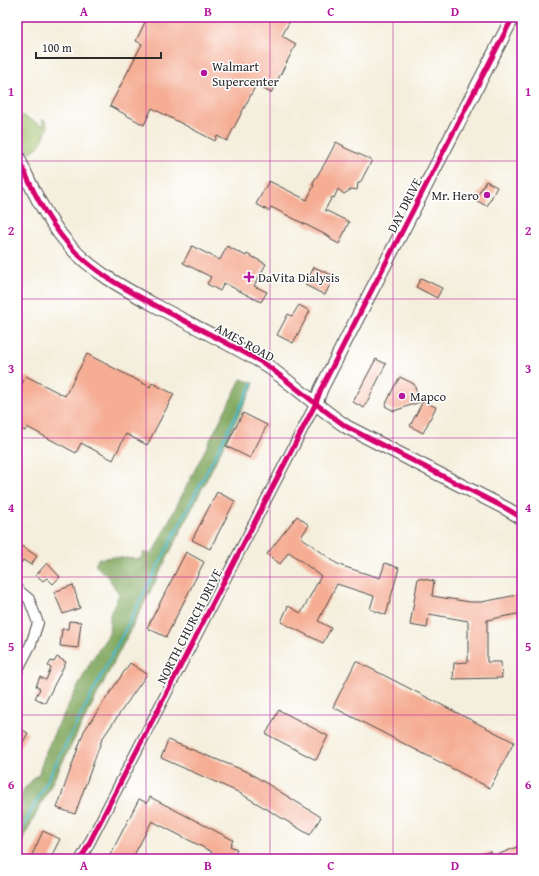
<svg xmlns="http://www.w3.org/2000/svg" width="539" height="876" font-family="'Gentium Book Plus',serif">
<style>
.green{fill:#9fbf67;stroke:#657549}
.forest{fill:#7fa65c;stroke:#556844}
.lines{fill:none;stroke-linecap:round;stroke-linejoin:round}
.stream{stroke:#42b2bd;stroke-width:2.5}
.building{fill:#f5ad94}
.minor-casing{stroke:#494846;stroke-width:12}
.tertiary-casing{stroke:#494846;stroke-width:15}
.minor{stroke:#fff;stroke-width:10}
.tertiary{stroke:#fff;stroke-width:13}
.cycleway-casing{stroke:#fff;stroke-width:8}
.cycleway{stroke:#d6006c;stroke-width:5}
.grid{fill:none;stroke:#b5179e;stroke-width:1;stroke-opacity:0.55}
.poi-dot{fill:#b5179e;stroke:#fff;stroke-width:1.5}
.labels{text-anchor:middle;stroke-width:3;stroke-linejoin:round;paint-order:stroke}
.poi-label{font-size:13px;fill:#2b2b2b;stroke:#fff;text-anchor:start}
.street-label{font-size:13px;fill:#2b2b2b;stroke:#fff}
.neatline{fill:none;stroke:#b5179e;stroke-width:1.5}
.grid-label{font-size:13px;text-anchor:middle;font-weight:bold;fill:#b5179e}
</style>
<rect width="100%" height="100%" fill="#fff"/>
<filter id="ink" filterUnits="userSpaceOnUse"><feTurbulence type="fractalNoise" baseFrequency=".025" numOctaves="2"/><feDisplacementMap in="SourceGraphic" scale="8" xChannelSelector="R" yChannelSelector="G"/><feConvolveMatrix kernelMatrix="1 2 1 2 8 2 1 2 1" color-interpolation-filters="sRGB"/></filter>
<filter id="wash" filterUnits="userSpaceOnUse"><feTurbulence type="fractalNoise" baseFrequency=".012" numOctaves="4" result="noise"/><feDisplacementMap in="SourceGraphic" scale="16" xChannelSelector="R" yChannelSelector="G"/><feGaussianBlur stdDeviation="0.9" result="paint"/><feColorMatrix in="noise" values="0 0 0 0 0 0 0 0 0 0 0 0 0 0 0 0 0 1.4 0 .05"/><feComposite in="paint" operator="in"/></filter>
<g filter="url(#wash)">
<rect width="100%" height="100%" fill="#f4efdd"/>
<!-- green -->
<path class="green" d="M17,113L43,126V119L44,120L48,126C45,135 40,150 29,152L17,132Z"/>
<!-- forest -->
<path class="forest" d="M241,379L254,383L252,389L153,586L17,851V810L24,789L39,773L46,751L56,729L91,661L109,634L110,614L119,594L107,576L95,565L98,559L112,557L140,559L144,552L152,554Z"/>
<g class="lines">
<!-- stream -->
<path class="stream" d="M17,839L252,384"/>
</g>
<g id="blocks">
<!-- building -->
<path class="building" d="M156,17H292L282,36L296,44L271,93L256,85L227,141L217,136L215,141L152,108L144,125L110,106L142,44L136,41L147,18L154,21Z
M336,142L344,146L343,147L372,160L360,183H358L357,190L352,189L344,194L338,189L334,198L332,197L325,210L349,222L339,244L330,239V237L271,207L269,211L256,204L269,181L307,200L314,185L312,184L325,163Z
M486,181L497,187L487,206L475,200Z
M192,246L220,260L227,246L246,256L247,254L266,264L254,286L267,292L261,302L224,283L220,291L207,284L211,277L183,263Z
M314,267L334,276L325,295L305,285Z
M421,278L442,288L437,298L416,287Z
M299,305L310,311L293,343L277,335L288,314L292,316Z
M87,354L150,387L152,383L174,394L147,445L126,434L113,460L81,443L76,453L27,427L25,431L17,427V393L26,376L65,396Z
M376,359L386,364L364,408L353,402Z
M400,377L414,384L420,402L394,411L385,406L394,387Z
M423,401L436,407L423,433L410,426Z
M243,413L267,425L250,458L226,446Z
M217,492L235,501L210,549L192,540Z
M297,516L309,525L301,537L336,563L342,566L380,578L385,563L399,568L386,615L370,609L374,596L337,584L318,621L331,628L323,643L281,622L288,606L301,613L321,576L289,552L280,564L267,554Z
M17,543L37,556L31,565L23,560L21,563L17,560Z
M186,552L204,562L166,637L147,628Z
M47,563L60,577L53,584L47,578L43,581L36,575Z
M418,578L434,581L432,596L470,602H482L522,594V613L487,620V662H501L502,678L453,679L454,663L468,662V621L429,614L427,628L410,625Z
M73,585L80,608L63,614L54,592Z
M69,621L81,622L78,648L60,646L62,629H68Z
M57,657L66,662L45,703L35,698L40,689L36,686L40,677L46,680L51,668L48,666L51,661L54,662Z
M356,661L514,742L490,788L333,707Z
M130,663L147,674L102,739L75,814L57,808L84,731Z
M279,710L328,736L316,760L266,734Z
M17,727L28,733L17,753Z
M168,740L248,772L321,817L310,835L238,792L161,758Z
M150,797L233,840L230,846L237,849L232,859H208L212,852L152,821L132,859H108L139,799L147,803Z
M43,831L60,839L50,859H30Z
M517,847L522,859H471L490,851L492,857Z"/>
</g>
</g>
<g filter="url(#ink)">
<use href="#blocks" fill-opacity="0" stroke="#494846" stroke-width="1"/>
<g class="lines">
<!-- minor casing -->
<g class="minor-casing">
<path id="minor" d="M17,589L29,599L38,623L31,644L17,671
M81,859L316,403"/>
</g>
<!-- tertiary casing -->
<g class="tertiary-casing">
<path id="tertiary" d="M17,155C31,187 45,217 68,244C93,273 129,291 162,309C196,327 230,344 263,363C270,367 276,373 282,377C304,394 325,412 347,427L507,509L522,518
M316,403L321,389L348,336L513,17"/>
</g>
<!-- minor -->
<use href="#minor" class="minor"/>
<!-- tertiary -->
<use href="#tertiary" class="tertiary"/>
<!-- cycleway casing -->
<g class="cycleway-casing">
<path id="cycleway" d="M17,155C31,187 45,217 68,244C93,273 129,291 162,309C196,327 230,344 263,363C270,367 276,373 282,377C304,394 325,412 347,427L507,509L522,518
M81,859L316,403L321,389L348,336L513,17"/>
</g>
<!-- cycleway -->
<use href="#cycleway" class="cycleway"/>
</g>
</g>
<!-- grid -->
<path class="grid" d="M146,17V859M270,17V859M393,17V859M17,161H522M17,299H522M17,438H522M17,577H522M17,715H522"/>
<!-- markers -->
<g class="poi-dot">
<circle cx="204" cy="73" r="4"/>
<circle cx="487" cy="195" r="4"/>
<path d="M247 271h4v4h4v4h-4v4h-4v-4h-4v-4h4z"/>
<circle cx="402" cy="396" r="4"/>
</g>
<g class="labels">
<!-- poi labels -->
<g class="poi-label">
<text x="212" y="71">Walmart<tspan x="212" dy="15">Supercenter</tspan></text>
<text x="479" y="200" text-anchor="end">Mr. Hero</text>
<text x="258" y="282">DaVita Dialysis</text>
<text x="410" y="401">Mapco</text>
</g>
<!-- street labels -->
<g class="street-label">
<text transform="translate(404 205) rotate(-63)" y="5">DAY DRIVE</text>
<text transform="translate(245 342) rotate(29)" y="5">AMES ROAD</text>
<text transform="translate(189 626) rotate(-63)" y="5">NORTH CHURCH DRIVE</text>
</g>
</g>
<!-- margin -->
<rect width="539" height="876" fill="none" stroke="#fff" stroke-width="44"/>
<!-- scale -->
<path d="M36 52v6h125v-6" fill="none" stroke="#2b2b2b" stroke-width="2"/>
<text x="42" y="52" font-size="12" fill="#2b2b2b" stroke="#ffffff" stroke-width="3" paint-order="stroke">100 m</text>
<rect x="22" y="22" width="495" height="832" class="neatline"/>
<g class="grid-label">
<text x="84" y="16">A</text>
<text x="208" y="16">B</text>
<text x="331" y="16">C</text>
<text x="455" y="16">D</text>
<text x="11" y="96">1</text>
<text x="528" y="96">1</text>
<text x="11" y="235">2</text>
<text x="528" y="235">2</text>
<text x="11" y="373">3</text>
<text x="528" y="373">3</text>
<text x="11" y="512">4</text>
<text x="528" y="512">4</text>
<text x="11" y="651">5</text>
<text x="528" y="651">5</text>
<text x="11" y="789">6</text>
<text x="528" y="789">6</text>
<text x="84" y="870">A</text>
<text x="208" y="870">B</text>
<text x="331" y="870">C</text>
<text x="455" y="870">D</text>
</g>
</svg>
